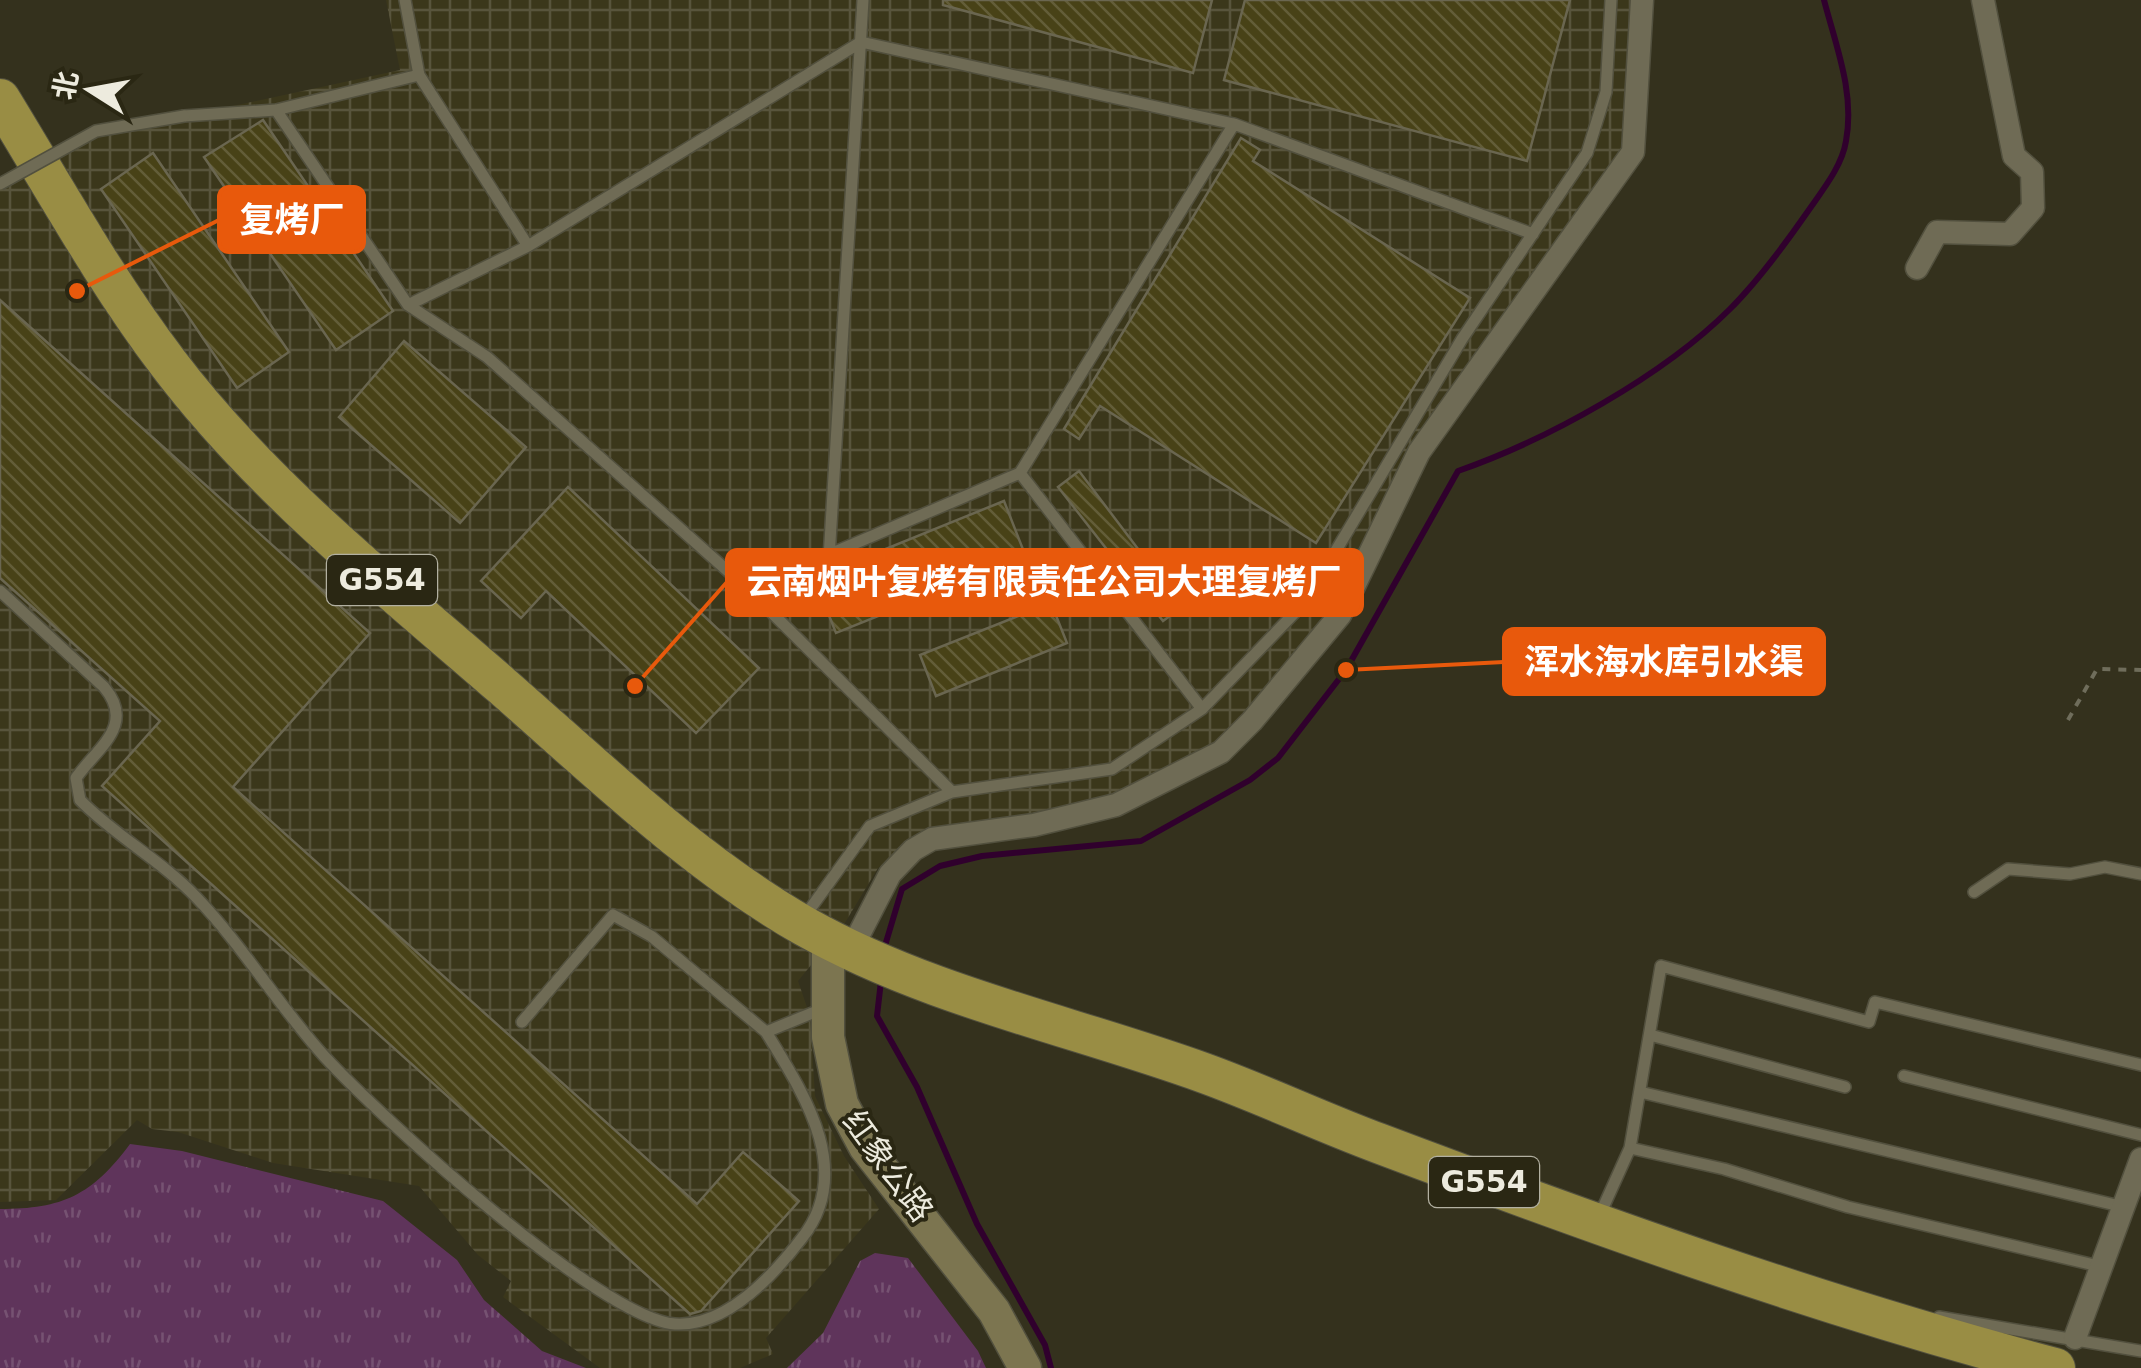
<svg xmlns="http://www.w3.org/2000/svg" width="2141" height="1368" font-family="'DejaVu Sans','Noto Sans SC',sans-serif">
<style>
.industrial{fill:url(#industrial-grid)}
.grass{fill:url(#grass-tufts)}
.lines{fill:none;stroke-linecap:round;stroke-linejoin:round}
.stream{stroke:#30002d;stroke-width:6}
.building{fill:url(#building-back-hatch);stroke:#6a6650;stroke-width:2.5}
.lane-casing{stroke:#52503e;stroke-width:14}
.street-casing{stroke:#52503e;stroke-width:25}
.secondary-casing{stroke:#52503e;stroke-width:35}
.highway-casing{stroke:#52503e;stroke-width:42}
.path{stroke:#6f6d5b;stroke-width:4;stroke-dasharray:8 8;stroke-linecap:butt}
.lane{stroke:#6f6b55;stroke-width:11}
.street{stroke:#6f6b55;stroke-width:22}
.secondary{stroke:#7c7550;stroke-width:32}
.highway{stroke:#998d44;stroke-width:40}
.lane-bridge-casing{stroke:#52503e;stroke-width:14;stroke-linecap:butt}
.lane-bridge{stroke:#6f6b55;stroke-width:11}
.labels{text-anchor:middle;stroke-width:8;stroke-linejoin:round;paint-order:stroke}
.shield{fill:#2a2713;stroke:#b2b0a1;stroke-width:2.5}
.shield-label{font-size:30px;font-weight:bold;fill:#edebde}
.street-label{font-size:32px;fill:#edebde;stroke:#2a2713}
.leader{fill:none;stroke:#e8590c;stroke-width:4}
.callout-dot{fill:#e8590c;stroke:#2a2713;stroke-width:4}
.callout{fill:#e8590c;stroke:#e8590c;stroke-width:4}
.callout-label{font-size:35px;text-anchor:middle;font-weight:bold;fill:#fff}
</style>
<defs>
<pattern id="industrial-grid" width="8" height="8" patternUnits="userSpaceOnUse" patternTransform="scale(2.5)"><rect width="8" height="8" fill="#3b371b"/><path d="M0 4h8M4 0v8" fill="none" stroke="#58543c"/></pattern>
<pattern id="grass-tufts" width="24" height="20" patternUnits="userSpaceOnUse" patternTransform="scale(2.5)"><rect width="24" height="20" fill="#5f345b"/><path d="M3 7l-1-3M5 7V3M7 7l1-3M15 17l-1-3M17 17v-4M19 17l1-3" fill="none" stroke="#765272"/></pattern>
<pattern id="building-back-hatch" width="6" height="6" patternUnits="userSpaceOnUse" patternTransform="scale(2.5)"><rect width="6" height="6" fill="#484217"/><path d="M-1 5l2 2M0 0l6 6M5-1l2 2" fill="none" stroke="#635d38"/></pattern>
</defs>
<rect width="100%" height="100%" fill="#34311d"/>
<!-- industrial -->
<path class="industrial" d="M386,0H1635L1629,148L1363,546L1321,626L1219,746L1100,803L929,831L914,839L878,868L843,926L798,981L810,1016L815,1096L844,1156L879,1209L766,1338L773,1354L740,1368H600L503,1297L511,1281L478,1255L419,1186L273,1163L178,1132L152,1129L137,1120L56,1200L0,1202V189L93,136L400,70Z"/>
<!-- grass -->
<path class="grass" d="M130,1144L182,1151L383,1201L457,1260L484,1300L542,1351L586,1368H0V1209C63,1209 92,1195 130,1144Z
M875,1253L908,1258L978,1351L986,1368H787L823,1333L860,1261Z"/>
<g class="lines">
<!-- stream -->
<path class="stream" d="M884,949L902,889L940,866L982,856L1141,841L1250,780L1278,758L1346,670L1458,471C1547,440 1663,376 1730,309C1759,280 1783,247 1806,214C1821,192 1842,167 1846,141C1855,93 1836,46 1824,0
M881,981L877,1016L917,1087L977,1224L1045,1345L1051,1368"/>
</g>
<!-- building -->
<path class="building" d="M943,0H1212L1193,73L943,5Z
M1245,0H1570L1527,161L1224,80Z
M263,120L393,311L336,350L204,157Z
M1241,138L1260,150L1253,161L1470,298L1316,543L1100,406L1079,439L1064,429Z
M153,153L289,352L237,388L101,189Z
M0,300L370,633L233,787L697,1204L743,1152L799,1201L701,1311L690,1314L102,786L160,721L0,578Z
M404,341L526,447L460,523L339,417Z
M1079,471L1182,607L1163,621L1058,487Z
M568,487L759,668L696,733L546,591L521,618L481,581Z
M1004,501L1026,557L836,633L814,578Z
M1051,603L1067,643L936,696L920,655Z"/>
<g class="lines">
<!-- lane casing -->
<g class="lane-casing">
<path id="lane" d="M405,0L419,75L528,246
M276,110L408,305L487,357L748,589L952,792
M184,116L276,110L419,75
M408,305L528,246L861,42L1234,124L1533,234
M829,558L863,0
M748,589L1020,473
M0,591L104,687C136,725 98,747 76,778L80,800C115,836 161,860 196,897C243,946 278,1005 324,1056C379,1116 600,1318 675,1324C726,1327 773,1276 802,1238C855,1171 804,1094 766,1032L822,1009
M1202,709L1020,473L1234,124
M1974,892L2008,869L2070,874L2105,867L2141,874
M805,916L870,826L952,792L1112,769L1202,709L1306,601L1462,339L1587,153L1606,92L1611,0
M522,1022L613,915L651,936L766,1032
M1650,1035L1845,1087
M1904,1076L2141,1135
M1640,1092L2124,1207
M1630,1148L1724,1169L1848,1207L2103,1267
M1602,1210L1630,1148L1661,966L1869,1022L1875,1002L2141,1065
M1939,1317L2141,1351"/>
</g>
<!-- street casing -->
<g class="street-casing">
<path id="street" d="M1917,268L1937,232L2010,234L2033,208L2032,172L2014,156L1983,0
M851,950L890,874L913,850L932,839L1034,825L1116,805L1221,752L1252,721L1340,615L1419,452L1633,152L1642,0
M2075,1338L2141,1159"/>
</g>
<!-- secondary casing -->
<g class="secondary-casing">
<path id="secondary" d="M828,939V1037L842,1104L865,1147L994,1311L1025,1368"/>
</g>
<!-- highway casing -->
<g class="highway-casing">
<path id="highway" d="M0,99C54,187 105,280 168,363C260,485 386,585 501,685C596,768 694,863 804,926C928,996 1071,1025 1204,1073C1262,1094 1319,1121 1378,1143C1601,1227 1824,1307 2055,1368"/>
</g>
<!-- path -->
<path class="path" d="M2068,720L2097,669L2141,670"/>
<!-- lane -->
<use href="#lane" class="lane"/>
<!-- street -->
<use href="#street" class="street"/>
<!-- secondary -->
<use href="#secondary" class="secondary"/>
<!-- highway -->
<use href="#highway" class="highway"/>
<!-- lane-bridge casing -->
<g class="lane-bridge-casing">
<path id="lane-bridge" d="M0,184L96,131L184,116"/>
</g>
<!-- lane-bridge -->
<use href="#lane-bridge" class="lane-bridge"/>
</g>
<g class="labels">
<!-- shield labels -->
<g class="shield">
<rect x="327" y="555" width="110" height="50" rx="8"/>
<rect x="1429" y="1157" width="110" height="50" rx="8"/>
</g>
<g class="shield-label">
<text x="382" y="590">G554</text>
<text x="1484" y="1192">G554</text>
</g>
<!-- street labels -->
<g class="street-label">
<text transform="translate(888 1166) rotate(54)" y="11">红象公路</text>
</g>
</g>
<!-- callouts -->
<path class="leader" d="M77 291L219 220M635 686L727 582M1346 670L1504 662"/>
<g class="callout-dot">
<circle cx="77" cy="291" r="10"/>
<circle cx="635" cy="686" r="10"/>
<circle cx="1346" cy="670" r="10"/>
</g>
<g class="callout">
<rect x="219" y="187" width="145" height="65" rx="10"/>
<rect x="727" y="550" width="635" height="65" rx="10"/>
<rect x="1504" y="629" width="320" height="65" rx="10"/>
</g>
<g class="callout-label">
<text x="292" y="232">复烤厂</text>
<text x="1044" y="594">云南烟叶复烤有限责任公司大理复烤厂</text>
<text x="1664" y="674">浑水海水库引水渠</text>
</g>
<!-- north arrow -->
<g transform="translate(90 90) rotate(281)" stroke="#2a2713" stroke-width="8" paint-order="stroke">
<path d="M0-8L18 38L0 25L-18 38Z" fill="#edebde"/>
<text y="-15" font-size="28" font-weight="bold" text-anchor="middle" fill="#edebde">北</text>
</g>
</svg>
